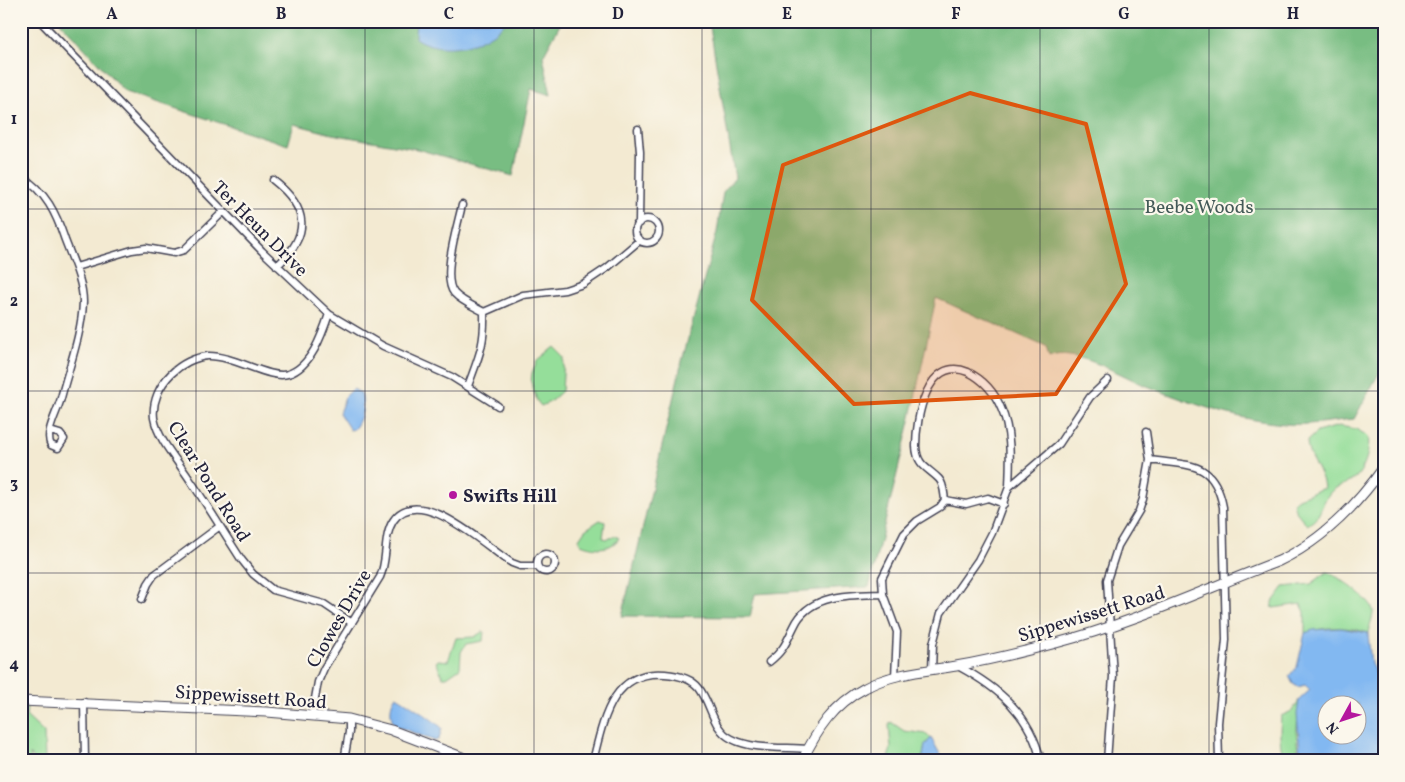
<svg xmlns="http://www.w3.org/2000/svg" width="1405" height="782" font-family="Vollkorn,serif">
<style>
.green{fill:#95de9a;stroke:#5c806a}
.forest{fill:#78bd82;stroke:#4d705e}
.water{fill:#82b8f1;stroke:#526d96;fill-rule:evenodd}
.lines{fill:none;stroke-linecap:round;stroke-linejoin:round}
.street-casing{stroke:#414052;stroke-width:9}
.secondary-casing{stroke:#414052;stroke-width:11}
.street{stroke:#fff;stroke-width:6}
.secondary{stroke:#fff;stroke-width:9}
.marked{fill:#de560e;fill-opacity:0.2;stroke:#de560e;stroke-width:4;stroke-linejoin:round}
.grid{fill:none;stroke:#22223b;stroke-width:1;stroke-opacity:0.55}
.poi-dot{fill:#b5179e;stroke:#fbf7ec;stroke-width:2}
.labels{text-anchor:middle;stroke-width:4.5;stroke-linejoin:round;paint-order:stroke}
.park-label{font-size:19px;fill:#445a58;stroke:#fbf7ec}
.street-label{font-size:19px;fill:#22223b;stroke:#fbf7ec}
.poi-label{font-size:19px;font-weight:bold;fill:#22223b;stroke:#fbf7ec;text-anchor:start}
.neatline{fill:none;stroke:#22223b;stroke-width:2}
.grid-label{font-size:16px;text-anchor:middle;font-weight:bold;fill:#22223b}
</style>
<rect width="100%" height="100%" fill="#fbf7ec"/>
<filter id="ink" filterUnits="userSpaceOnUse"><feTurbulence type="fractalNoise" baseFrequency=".02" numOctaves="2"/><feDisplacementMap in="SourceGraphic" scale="10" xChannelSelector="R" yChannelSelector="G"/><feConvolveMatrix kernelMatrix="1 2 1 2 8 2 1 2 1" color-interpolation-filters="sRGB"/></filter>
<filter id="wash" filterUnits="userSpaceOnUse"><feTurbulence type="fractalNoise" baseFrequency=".0096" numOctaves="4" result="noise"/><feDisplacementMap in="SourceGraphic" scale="20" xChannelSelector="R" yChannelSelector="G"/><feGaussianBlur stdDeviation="1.12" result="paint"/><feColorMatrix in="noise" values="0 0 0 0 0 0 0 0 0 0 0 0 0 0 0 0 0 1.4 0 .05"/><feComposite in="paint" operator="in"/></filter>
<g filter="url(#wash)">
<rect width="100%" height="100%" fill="#f3ead2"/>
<!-- green -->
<path class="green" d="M554,347L564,357L562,391L550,402L541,406L537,401L531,382L532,374L537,361Z
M1339,426L1356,429L1368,436C1371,449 1364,472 1353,480C1345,485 1335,486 1329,494C1320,505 1322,518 1307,525L1295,510L1293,502L1298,498L1324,488C1323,470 1307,460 1307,441L1317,432Z
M600,520L605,522L603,538L608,539L615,536L619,538C611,551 593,549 581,544L579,539L585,530Z
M1327,572C1337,575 1370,599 1373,610C1374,615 1369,627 1368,633C1350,626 1323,626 1305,633V612L1301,604L1273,608L1272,603L1284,587L1311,584Z
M484,631L483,641L466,644L461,652L460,668L447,677H443L436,662L438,660L448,661L456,638L474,637Z
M21,696L28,697L26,716L44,733L45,761H35L30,754L31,761H21Z
M1299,700C1299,718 1292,745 1303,761H1286C1278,747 1280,731 1281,716L1292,711Z
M891,722L904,731L927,734L931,738L925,745L922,761H887L891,748L889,725Z"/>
<!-- forest -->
<path class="forest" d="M59,21H562L543,56L551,95L531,89L513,176L417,149L332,134L294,124L288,145L125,92Z
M709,21H1384V364L1354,419C1332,421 1307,426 1285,424C1235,420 1188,402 1142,384C1119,374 1073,347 1049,358L1046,347L936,298L911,417L869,587L755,594L750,617L622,616L682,361L717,232L723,192L735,178Z"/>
<!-- water -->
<path class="water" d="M416,21H506C488,46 441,56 415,38Z
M353,389L361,393C365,406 362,419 354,429L350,430L339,413L345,397Z
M1341,628L1368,633L1371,664L1383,686L1379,700L1384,707V761H1303L1300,755L1297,714L1299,700L1310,690L1305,685L1298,687L1293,684L1289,676L1297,667L1305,633L1313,630ZM1358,704V734H1328V704Z
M396,696C400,697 439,724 442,728L439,739L435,741L394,725C390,715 389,705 396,696Z
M931,738L944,761H922L925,745Z"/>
</g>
<g filter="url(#ink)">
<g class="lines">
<!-- street casing -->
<g class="street-casing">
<path id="street" d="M40,21L262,251L329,314L383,346L452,377L498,406
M638,129L640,152L639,223
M21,176C46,192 56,213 65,240C72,259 83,281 83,302C82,333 69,367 61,398C58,411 44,433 51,445L58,448L64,439L60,434L50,431
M273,180C310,209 310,235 277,266
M462,205C458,224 441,277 454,293C461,301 475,307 484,312L523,295L565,290L583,284L607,268L640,240
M635 231a12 12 0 1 1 24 0a12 12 0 1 1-24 0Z
M76,267L132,250L146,248L174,253L184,250L223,212
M329,314C322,335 311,367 288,374C270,380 233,355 208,356C195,357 181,364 171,374C160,385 152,401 154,418C158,440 178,461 190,480C208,506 224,533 241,559L253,574L273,590L324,604L352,623
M468,386C479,356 485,345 484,312
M1150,460C1189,466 1214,460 1223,507L1226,640L1218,723L1219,761
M945,500L966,504L988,498L1004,504
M537 563a9 9 0 1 1 18 0a9 9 0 1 1-18 0Z
M142,599L148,584L154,575L220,526
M769,662C786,649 787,639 797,621C814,593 854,595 883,594
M958,666C999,688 1030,714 1041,761
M932,670L933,644L941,613L978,560L992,533L1009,487L1059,444L1090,397L1108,380
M895,677L897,632L883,594L882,578L904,534L917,521L940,507L945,500C944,494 944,484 939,479C927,467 917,466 916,446C916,418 927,355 968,372C984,380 994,391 1001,408C1012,432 1010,461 1009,487
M84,702L85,761
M312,715L318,682L324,668L380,577C388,560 383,537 393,521C419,481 488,549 512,563L520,566H537
M344,761L349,732V719
M593,761C603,721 612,669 665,674C678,675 691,678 699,688C712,705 712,729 732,739C753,750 784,747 808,749
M1107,761L1113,676L1107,580L1118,546L1139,511L1143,499L1150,460L1146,432"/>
</g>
<!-- secondary casing -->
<g class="secondary-casing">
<path id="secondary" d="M21,701L267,712L349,719L391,730L472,761
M802,761C817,730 834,704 865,688C892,673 926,671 956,666C990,660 1023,652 1056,643C1133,623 1205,589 1279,561C1321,541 1357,505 1384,467"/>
</g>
<!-- street -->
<use href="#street" class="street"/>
<!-- secondary -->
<use href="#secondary" class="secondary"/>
</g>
</g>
<!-- marked area -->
<path class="marked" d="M970,93L1086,124L1126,284L1056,394L854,404L752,300L783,165Z"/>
<!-- grid -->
<path class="grid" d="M196,21V761M365,21V761M534,21V761M702,21V761M871,21V761M1040,21V761M1209,21V761M21,209H1384M21,391H1384M21,573H1384"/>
<!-- markers -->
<circle class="poi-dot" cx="453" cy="495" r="5"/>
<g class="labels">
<!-- park labels -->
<g class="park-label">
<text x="1199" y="213">Beebe Woods</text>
</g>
<!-- street labels -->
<g class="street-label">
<text transform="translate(261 228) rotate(45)" y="7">Ter Heun Drive</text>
<text transform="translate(210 481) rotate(58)" y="7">Clear Pond Road</text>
<text transform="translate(1091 613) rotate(-17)" y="7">Sippewissett Road</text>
<text transform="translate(338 618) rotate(-60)" y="7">Clowes Drive</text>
<text transform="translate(251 696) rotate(4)" y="7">Sippewissett Road</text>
</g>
<!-- poi labels -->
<g class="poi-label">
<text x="463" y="502">Swifts Hill</text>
</g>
</g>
<!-- margin -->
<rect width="1405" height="782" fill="none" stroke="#fbf7ec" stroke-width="55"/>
<!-- north arrow -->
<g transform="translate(1342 720) rotate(230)"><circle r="24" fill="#fbf7ec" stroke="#a4a2a5"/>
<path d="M0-4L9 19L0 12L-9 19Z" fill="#b5179e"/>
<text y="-8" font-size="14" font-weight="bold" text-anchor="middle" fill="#22223b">N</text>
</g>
<rect x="28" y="28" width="1350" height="726" class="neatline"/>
<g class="grid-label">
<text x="112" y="19">A</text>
<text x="281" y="19">B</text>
<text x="449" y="19">C</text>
<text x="618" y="19">D</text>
<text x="787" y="19">E</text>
<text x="956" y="19">F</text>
<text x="1124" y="19">G</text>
<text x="1293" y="19">H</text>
<text x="14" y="124">1</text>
<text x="14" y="306">2</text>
<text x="14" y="488">3</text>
<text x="14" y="669">4</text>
</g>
</svg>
